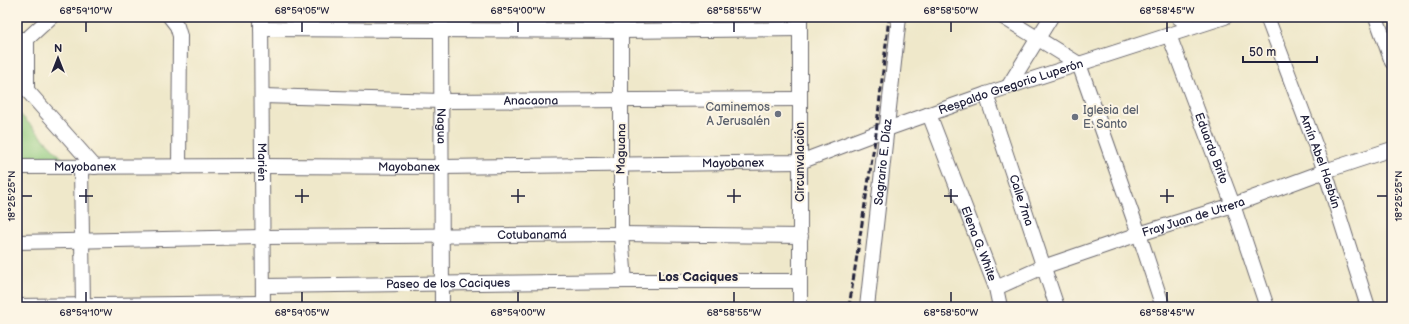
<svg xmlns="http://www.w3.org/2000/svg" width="1409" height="324" font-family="'Balsamiq Sans',sans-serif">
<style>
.green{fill:#90ca7e;stroke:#59765c}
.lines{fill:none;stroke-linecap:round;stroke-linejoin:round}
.minor-casing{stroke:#6a676d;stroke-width:16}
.minor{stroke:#fff;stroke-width:14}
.rail{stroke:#22223b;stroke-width:3;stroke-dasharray:6 3;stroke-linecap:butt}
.ticks{fill:none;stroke:#22223b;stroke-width:1.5}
.worship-dot{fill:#6b7280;stroke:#fcf5e5;stroke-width:1.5}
.labels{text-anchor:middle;stroke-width:4;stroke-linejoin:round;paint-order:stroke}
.street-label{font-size:12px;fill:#22223b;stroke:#fcf5e5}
.worship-label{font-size:12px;fill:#5b616d;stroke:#fcf5e5;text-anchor:end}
.neighbourhood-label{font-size:13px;font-weight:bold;fill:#22223b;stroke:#fcf5e5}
.neatline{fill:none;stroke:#22223b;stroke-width:1.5}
.ticks-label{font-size:10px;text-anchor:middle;fill:#22223b}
</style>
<rect width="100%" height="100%" fill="#fcf5e5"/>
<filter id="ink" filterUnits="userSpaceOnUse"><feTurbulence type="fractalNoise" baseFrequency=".025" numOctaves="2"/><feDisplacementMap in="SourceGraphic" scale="8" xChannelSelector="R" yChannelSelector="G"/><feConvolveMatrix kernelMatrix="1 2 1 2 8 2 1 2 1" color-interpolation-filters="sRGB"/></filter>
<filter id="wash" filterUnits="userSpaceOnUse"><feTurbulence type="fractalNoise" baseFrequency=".012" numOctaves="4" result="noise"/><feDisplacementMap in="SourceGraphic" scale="16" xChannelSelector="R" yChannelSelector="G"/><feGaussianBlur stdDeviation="0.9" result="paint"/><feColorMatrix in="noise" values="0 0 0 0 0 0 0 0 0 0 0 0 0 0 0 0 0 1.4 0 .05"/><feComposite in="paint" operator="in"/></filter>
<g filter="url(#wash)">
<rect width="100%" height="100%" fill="#efe8ca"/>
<!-- green -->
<path class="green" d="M17,111L64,160H17Z"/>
</g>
<g filter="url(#ink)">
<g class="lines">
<!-- minor casing -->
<g class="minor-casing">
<g id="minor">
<path d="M170,17L177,26L180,36L179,167"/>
<path id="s1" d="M261,17L263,307"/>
<path id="s2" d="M441,17L442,307"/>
<path d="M621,17V234L625,281"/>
<path d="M1003,17L1079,64L1139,234L1163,307"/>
<path d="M1178,17L1192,27"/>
<path id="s3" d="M1267,17L1325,171L1368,307"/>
<path d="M1376,17L1392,62"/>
<path d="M261,29L622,31L800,29"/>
<path id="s4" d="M1169,35L1233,205L1267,307"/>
<path d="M17,39H27L51,17"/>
<path d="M17,79L95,167"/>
<path d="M1008,87L1051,17"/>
<path d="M27,89V39"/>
<path id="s5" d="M986,94L1057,307"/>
<path id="s6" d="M262,96L442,101L800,99"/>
<path id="s7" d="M929,114L996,288L1000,307"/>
<path id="s8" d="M17,167L262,166L442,167L800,162L887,129L986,94L1225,17"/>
<path d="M81,167L83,307"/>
<path id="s9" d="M17,242L264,237L621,234L801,236"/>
<path id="s10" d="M264,286L625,281H800"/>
<path id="s11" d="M996,288L1043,267L1139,234L1233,205L1325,171L1392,149"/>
<path d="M17,306L263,303"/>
<path d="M800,307V17"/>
<path id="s12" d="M867,307L899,17"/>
</g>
</g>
<!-- minor -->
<use href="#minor" class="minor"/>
<!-- rail -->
<path class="rail" d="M849,307L876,133L889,17"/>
</g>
</g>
<!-- ticks -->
<path class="ticks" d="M86,22V32M302,22V32M518,22V32M734,22V32M951,22V32M1167,22V32M86,189V203M302,189V203M518,189V203M734,189V203M951,189V203M1167,189V203M22,196H32M79,196H93M295,196H309M511,196H525M727,196H741M944,196H958M1160,196H1174M1377,196H1387M86,292V302M302,292V302M518,292V302M734,292V302M951,292V302M1167,292V302"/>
<!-- markers -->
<g class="worship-dot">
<circle cx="778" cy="114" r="4"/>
<circle cx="1075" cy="117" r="4"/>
</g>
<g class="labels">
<!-- street labels -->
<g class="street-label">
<text dy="4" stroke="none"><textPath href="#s8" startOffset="1007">Respaldo Gregorio Luperón</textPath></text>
<text dy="4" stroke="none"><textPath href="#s6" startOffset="269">Anacaona</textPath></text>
<text dy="4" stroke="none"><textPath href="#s2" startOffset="109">Nagua</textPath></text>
<text dy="4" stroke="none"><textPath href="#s4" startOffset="121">Eduardo Brito</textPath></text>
<text transform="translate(621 149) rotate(-89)" y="4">Maguana</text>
<text dy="4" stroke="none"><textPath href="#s3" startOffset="154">Amín Abel Hasbún</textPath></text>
<text dy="4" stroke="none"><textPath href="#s1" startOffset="145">Marién</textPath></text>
<text transform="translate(800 162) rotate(-90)" y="4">Circunvalación</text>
<text dy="4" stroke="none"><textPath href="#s12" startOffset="146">Sagrario E. Díaz</textPath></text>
<text dy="4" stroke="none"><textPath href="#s8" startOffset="716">Mayobanex</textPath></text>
<text dy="4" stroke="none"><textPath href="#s8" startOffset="68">Mayobanex</textPath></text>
<text dy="4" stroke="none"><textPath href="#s8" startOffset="392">Mayobanex</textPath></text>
<text dy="4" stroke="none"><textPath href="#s5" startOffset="112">Calle 7ma</textPath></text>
<text dy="4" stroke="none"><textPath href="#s11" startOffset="210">Fray Juan de Utrera</textPath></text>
<text dy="4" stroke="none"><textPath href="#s9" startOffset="515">Cotubanamá</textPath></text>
<text dy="4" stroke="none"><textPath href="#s7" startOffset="139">Elena G. White</textPath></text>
<text dy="4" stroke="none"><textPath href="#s10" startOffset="184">Paseo de los Caciques</textPath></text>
</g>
<!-- worship labels -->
<g class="worship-label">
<text x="770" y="111">Caminemos<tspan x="770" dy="14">A Jerusalén</tspan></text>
<text x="1083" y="114" text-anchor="start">Iglesia del<tspan x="1083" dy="14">E. Santo</tspan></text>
</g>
<!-- neighbourhood labels -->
<g class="neighbourhood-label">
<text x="698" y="281">Los Caciques</text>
</g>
</g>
<!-- margin -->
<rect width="1409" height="324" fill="none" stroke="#fcf5e5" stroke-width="44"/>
<!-- north arrow -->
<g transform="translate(58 58)" stroke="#fcf5e5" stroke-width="3" paint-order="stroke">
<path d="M0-3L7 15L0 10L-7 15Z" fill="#22223b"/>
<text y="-6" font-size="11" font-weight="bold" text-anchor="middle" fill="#22223b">N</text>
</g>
<!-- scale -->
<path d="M1243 56v6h74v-6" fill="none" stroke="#22223b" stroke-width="2"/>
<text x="1249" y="56" font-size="12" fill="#22223b" stroke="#fcf5e5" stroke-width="3" paint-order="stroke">50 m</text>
<rect x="22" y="22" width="1365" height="280" class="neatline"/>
<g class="ticks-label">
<text x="86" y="14">68°59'10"W</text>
<text x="302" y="14">68°59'05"W</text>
<text x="518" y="14">68°59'00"W</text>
<text x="734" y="14">68°58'55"W</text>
<text x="951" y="14">68°58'50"W</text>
<text x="1167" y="14">68°58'45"W</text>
<text transform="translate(11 196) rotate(-90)" y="4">18°25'25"N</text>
<text transform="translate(1398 196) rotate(-90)" y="4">18°25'25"N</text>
<text x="86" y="316">68°59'10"W</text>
<text x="302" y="316">68°59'05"W</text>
<text x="518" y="316">68°59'00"W</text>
<text x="734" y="316">68°58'55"W</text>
<text x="951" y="316">68°58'50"W</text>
<text x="1167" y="316">68°58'45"W</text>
</g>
</svg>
